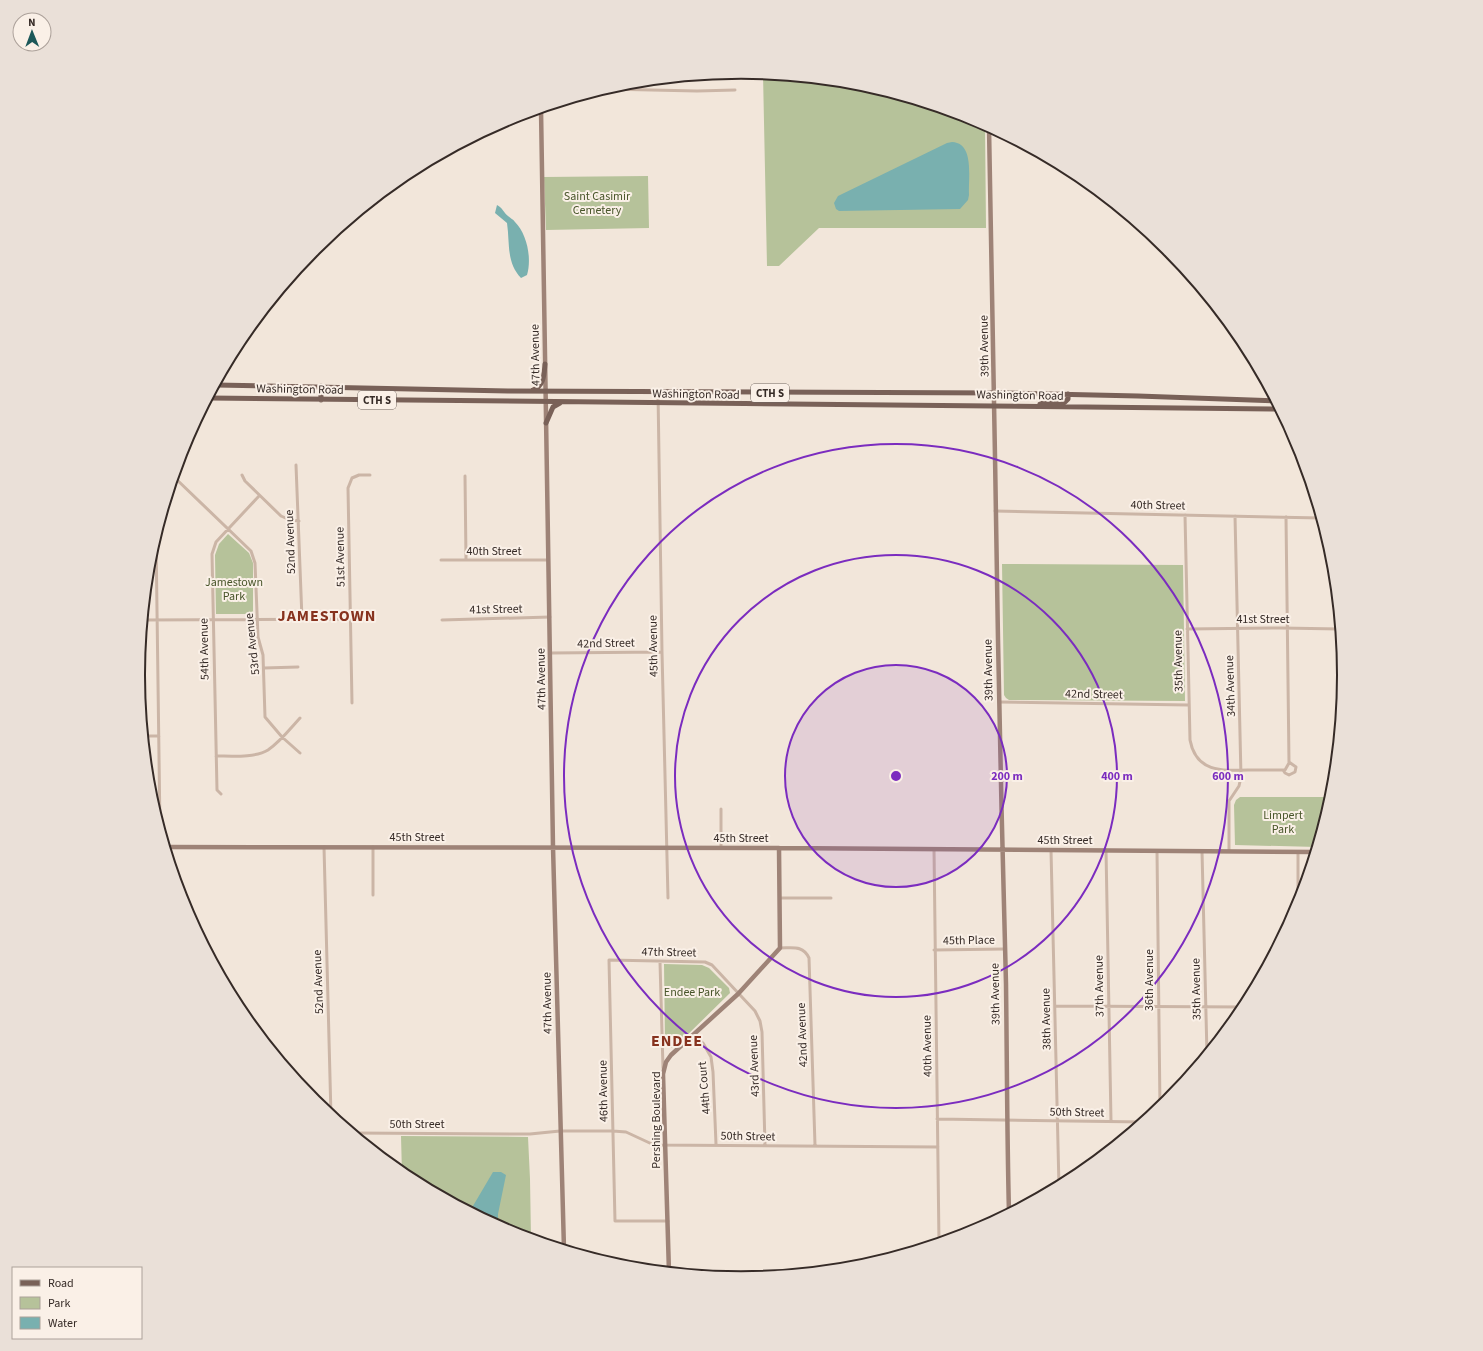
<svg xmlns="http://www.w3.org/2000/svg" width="1483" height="1351" font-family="'Source Sans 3',sans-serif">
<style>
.green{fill:#b6c29a}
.water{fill:#79b0af}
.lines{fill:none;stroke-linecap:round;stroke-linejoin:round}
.street{stroke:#cbb5a6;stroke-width:3}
.secondary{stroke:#9e8377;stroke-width:4.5}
.primary{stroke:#796158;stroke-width:5}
.ring{fill:none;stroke:#7b2cbf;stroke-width:2}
.labels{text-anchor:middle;stroke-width:4;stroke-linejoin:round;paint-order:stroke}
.shield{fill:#faf0e7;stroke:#716661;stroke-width:1}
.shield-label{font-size:11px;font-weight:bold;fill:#362b27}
.park-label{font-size:12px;fill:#48552a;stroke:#faf0e7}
.street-label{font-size:12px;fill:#362b27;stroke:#faf0e7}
.district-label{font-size:16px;font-weight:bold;letter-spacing:1px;fill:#87321e;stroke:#faf0e7}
.rim{fill:none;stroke:#362b27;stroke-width:2}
.centre{fill:#7b2cbf;stroke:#faf0e7;stroke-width:2}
.ring-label{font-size:12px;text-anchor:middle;font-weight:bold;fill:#7b2cbf;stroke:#faf0e7;stroke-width:4;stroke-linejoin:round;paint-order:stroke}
</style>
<rect width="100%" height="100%" fill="#f2e6da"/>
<!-- green -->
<path class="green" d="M763,74L859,84L973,118L985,124L986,228H819L779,266H767Z
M648,176L649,228L546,230L544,177Z
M228,534L249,553L253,563V614H216L215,555L219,544Z
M1002,564L1183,565L1185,701L1009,700L1006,698L1004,695Z
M1240,797H1332L1317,847L1235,845L1234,805L1236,800Z
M664,964L702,965L709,968L729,988L730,993L675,1047L671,1048L668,1047L665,1042Z
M401,1136L528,1137L530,1179L531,1239L510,1233L406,1177L402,1174Z"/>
<!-- water -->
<path class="water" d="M952,142C975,143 968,179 969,195L968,200L960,209L839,211L836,209L834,203L838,196L947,143Z
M497,205C503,208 503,212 508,216C510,218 513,219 515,222C527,234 532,258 527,275L521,278C506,262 510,243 507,223L495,213Z
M493,1172H501L506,1175L498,1214V1223H492L470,1211Z"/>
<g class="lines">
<!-- street -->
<path class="street" d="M606,89L697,91L735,90
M658,392L662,652L668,898
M296,465L302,619
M176,471L184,461L186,440
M242,475L245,481L281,516L290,520L299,521
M465,476L466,559
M174,477L251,551L255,563L258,637L263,655L265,717L282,737L300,753
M995,511L1321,518
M1185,515L1190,740C1196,772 1221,771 1248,770C1260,770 1273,770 1285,770L1289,763L1286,517
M156,537L160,829
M441,560H547
M1339,615L1340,722
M144,620L374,619
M442,620L550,617
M1187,629L1281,628L1340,629
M551,653L662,652
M264,668L298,667
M999,702L1188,705
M352,703L348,488L352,478L359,475H370
M144,736H159
M216,756C231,756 255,758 268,750C280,742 290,729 300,718
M1283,770L1285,773L1289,775L1295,772L1296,767L1289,762
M221,794L217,790L212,554L216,542L259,496
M721,809V848
M324,847L331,1116
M934,849L939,1243
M1051,850L1059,1187
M1106,850L1111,1121
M1157,851L1160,1109
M1202,851L1207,1055
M1229,851V801L1239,786L1241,777L1235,516
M1298,852V908
M373,895V847
M780,898H831
M780,948C793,948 803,945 809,958L815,1145
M934,950L1004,949
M660,962L663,1068
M1055,1006L1245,1007
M694,1035L703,1043L711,1057L713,1072L716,1144
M937,1119L1144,1122
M352,1133L530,1134L560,1131H613L626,1132L654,1145L938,1147
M668,1221H615L609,960L705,962L712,965L755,1011L760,1021L762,1032L765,1146"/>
<!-- secondary -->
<path class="secondary" d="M541,109L553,847L564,1249
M989,127C993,298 995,469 998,640C1000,755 1003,869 1006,984C1007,1061 1007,1137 1009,1213
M166,847L779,848L1315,852
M669,1272L663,1074L666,1062L671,1055L738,994L780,948L779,848"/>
<!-- primary -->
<path class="primary" d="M216,385L508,391L1003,393L1138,396L1276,401
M321,386V400
M533,390C544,386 544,375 545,364
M209,398C566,403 923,404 1280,409
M1040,404L1046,402H1065L1068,399V394
M546,423L553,407L560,403"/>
</g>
<!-- distance rings -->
<circle cx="896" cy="776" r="111" fill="#7b2cbf" fill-opacity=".12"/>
<g class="ring">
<circle cx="896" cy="776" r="111"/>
<circle cx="896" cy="776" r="221"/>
<circle cx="896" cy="776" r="332"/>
</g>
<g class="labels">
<!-- shield labels -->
<g class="shield">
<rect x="751" y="384" width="38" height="18" rx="3"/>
<rect x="358" y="391" width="38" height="18" rx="3"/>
</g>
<g class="shield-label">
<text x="770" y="397">CTH S</text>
<text x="377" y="404">CTH S</text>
</g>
<!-- park labels -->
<g class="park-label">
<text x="597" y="200">Saint Casimir<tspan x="597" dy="14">Cemetery</tspan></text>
<text x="234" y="586">Jamestown<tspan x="234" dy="14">Park</tspan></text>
<text x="1283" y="819">Limpert<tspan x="1283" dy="14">Park</tspan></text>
<text x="692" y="996">Endee Park</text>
</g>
<!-- street labels -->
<g class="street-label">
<text transform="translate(984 346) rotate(-91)" y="4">39th Avenue</text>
<text transform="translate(535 355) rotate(-91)" y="4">47th Avenue</text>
<text transform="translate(300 389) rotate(1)" y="4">Washington Road</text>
<text transform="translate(696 394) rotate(1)" y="4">Washington Road</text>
<text transform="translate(1020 395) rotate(1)" y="4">Washington Road</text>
<text transform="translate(1158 505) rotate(1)" y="4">40th Street</text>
<text transform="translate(290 542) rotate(-92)" y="4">52nd Avenue</text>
<text x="494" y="555">40th Street</text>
<text transform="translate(340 557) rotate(-91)" y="4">51st Avenue</text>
<text transform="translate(496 609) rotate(-1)" y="4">41st Street</text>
<text x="1263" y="623">41st Street</text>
<text transform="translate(606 643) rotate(-1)" y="4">42nd Street</text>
<text transform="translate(252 644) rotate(-96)" y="4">53rd Avenue</text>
<text transform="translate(653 646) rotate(-91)" y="4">45th Avenue</text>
<text transform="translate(204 649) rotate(-91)" y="4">54th Avenue</text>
<text transform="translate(1178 661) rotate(-91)" y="4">35th Avenue</text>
<text transform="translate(988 670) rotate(-91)" y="4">39th Avenue</text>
<text transform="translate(541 679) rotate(-91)" y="4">47th Avenue</text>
<text transform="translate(1230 686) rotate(-92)" y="4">34th Avenue</text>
<text transform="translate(1094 694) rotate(1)" y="4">42nd Street</text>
<text x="417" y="841">45th Street</text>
<text x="741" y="842">45th Street</text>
<text x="1065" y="844">45th Street</text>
<text transform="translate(969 940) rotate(-1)" y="4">45th Place</text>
<text transform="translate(669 952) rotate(1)" y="4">47th Street</text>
<text transform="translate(1149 980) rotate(-90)" y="4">36th Avenue</text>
<text transform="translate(318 982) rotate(-92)" y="4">52nd Avenue</text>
<text transform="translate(1099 986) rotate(-91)" y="4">37th Avenue</text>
<text transform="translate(1196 989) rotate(-91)" y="4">35th Avenue</text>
<text transform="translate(995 994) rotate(-91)" y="4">39th Avenue</text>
<text transform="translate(547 1003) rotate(-91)" y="4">47th Avenue</text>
<text transform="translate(1046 1019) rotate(-91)" y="4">38th Avenue</text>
<text transform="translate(802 1035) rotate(-92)" y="4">42nd Avenue</text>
<text transform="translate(927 1046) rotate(-91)" y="4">40th Avenue</text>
<text transform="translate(754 1066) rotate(-92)" y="4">43rd Avenue</text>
<text transform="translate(704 1088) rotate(-95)" y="4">44th Court</text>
<text transform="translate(603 1091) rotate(-91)" y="4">46th Avenue</text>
<text transform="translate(1077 1112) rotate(1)" y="4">50th Street</text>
<text transform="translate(656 1120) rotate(-90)" y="4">Pershing Boulevard</text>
<text x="417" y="1128">50th Street</text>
<text transform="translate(748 1136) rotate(1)" y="4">50th Street</text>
</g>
<!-- district labels -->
<g class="district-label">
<text x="327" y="621">JAMESTOWN</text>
<text x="677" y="1046">ENDEE</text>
</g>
</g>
<!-- crop -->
<path d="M0 0H1483V1351H0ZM145 675a596 596 0 1 1 1192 0a596 596 0 1 1-1192 0Z" fill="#eae0d8" fill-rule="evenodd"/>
<path class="rim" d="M145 675a596 596 0 1 1 1192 0a596 596 0 1 1-1192 0Z"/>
<circle cx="896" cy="776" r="6" class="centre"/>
<g class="ring-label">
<text x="1007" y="780">200 m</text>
<text x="1117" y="780">400 m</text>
<text x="1228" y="780">600 m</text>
</g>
<!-- legend -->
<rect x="12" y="1267" width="130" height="72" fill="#faf0e7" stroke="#aca19a"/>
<rect x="20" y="1280" width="20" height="6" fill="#796158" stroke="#aca19a"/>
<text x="48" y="1287" font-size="12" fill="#362b27">Road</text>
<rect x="20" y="1297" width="20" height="12" fill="#b6c29a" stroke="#aca19a"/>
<text x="48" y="1307" font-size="12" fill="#362b27">Park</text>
<rect x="20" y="1317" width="20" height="12" fill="#79b0af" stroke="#aca19a"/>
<text x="48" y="1327" font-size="12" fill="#362b27">Water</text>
<!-- north arrow -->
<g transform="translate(32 32) rotate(359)"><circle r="19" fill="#faf0e7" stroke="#aca19a"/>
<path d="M0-3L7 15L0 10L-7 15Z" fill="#1c5859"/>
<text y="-6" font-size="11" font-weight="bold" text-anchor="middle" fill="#362b27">N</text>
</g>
</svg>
